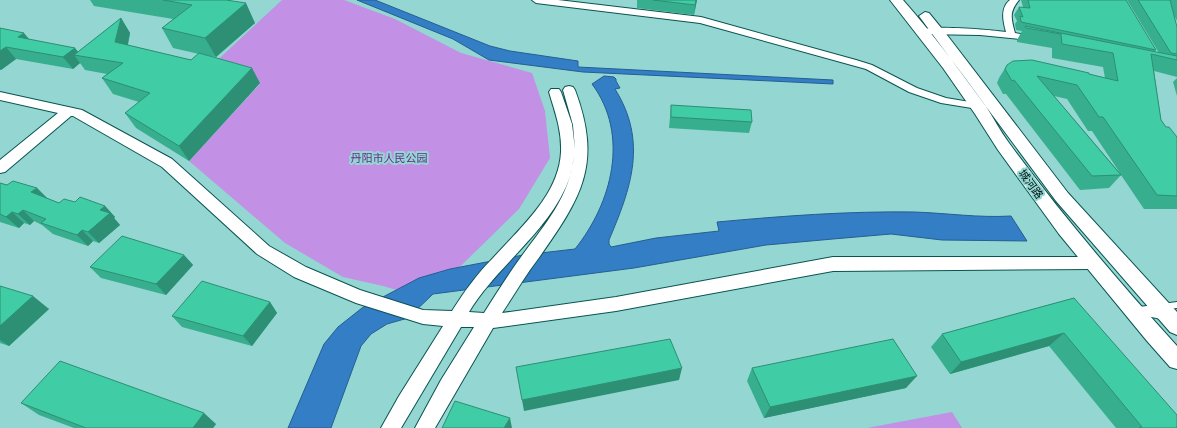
<svg xmlns="http://www.w3.org/2000/svg" width="1177" height="428" font-family="'Work Sans','Noto Sans SC',sans-serif">
<style>
.green{fill:#c290e5}
.water{fill:#347ec6;stroke:#245f91}
.lines{fill:none;stroke-linecap:round;stroke-linejoin:round}
.service-casing{stroke:#095451;stroke-width:2}
.minor-casing{stroke:#095451;stroke-width:2}
.tertiary-casing{stroke:#095451;stroke-width:2}
.secondary-casing{stroke:#095451;stroke-width:2}
.service{fill:#fff;fill-rule:evenodd}
.minor{fill:#fff;fill-rule:evenodd}
.tertiary{fill:#fff;fill-rule:evenodd}
.secondary{fill:#fff;fill-rule:evenodd}
.wall{fill:#37af8e;fill-rule:evenodd}
.shaded-wall{fill:#2d8f74}
.building{fill:#40cca5;stroke:#2d8f74}
.labels{text-anchor:middle;stroke-width:4;stroke-linejoin:round;paint-order:stroke}
.park-label{font-size:11px;fill:#69298d;stroke:#94d6d1}
.street-label{font-size:11px;fill:#001715;stroke:#94d6d1}
</style>
<rect width="100%" height="100%" fill="#94d6d1"/>
<!-- green -->
<path class="green" d="M282,0H344L395,19L461,53L532,73L545,111L550,158L519,209L427,299L383,286L343,277L285,243L189,161L260,84L208,69Z
M952,412L962,428H867Z"/>
<!-- water -->
<path class="water" d="M357,0H375L490,46L510,51L578,61V67L833,80V84L583,72L489,60L453,39Z
M604,76L614,77L616,79V81L620,88L615,89C648,142 631,188 609,240V244L611,247L656,238L719,231L717,222C783,216 848,211 914,212C946,213 979,218 1011,216L1027,241L942,240L891,234L833,239L766,245L634,268L433,294L408,318L387,324L371,334L361,346L331,428H288L324,344L338,327L362,308L419,278L450,269L523,255L575,249C612,203 630,135 592,84Z"/>
<g class="lines">
<!-- service casing -->
<g class="service-casing">
<path id="service" d="M1177,302V308L1152,311L1177,316V322L1141,315L1139,314L1136,310L1137,308L1139,307Z"/>
</g>
<!-- minor casing -->
<g class="minor-casing">
<path id="minor" d="M532,0H558L701,17L856,60L872,65L917,88L946,98L982,104L983,106L978,109L941,103L909,92L866,69L700,23L536,3Z
M1010,0H1019C1009,12 1011,18 1015,33L1039,37V41L980,35L924,34L919,31C927,24 993,30 1006,32C1003,21 1000,8 1010,0Z"/>
</g>
<!-- tertiary casing -->
<g class="tertiary-casing">
<path id="tertiary" d="M569,86L573,87L575,90C603,165 581,198 538,259C525,276 514,295 502,313L616,297L833,257H1093L1099,258L1101,263L1099,268L1093,269L833,271L616,311L493,328L435,428H415L441,380L474,327H461L401,428H381L399,396L443,326L423,324L356,303L294,277L257,254L162,167L73,116H71L5,172L0,173V160L58,113L0,100V92L82,110L172,159L269,246L306,267L360,290L423,310L452,311C464,292 477,274 493,258C520,228 559,195 561,152C562,131 555,112 549,92L551,89H559L561,92L572,124L575,149L573,125L563,90L565,87ZM574,155C570,197 545,224 521,257C508,275 496,294 484,313L469,312C497,265 553,229 570,176C572,170 573,162 574,155Z"/>
</g>
<!-- secondary casing -->
<g class="secondary-casing">
<path id="secondary" d="M890,0H903C932,33 959,69 985,105C993,117 1000,131 1009,143C1061,214 1118,281 1177,346V369L1170,367L1147,341L1059,234L998,150L975,114L943,68Z
M925,12L929,13L947,35L1068,193L1177,312V335L1170,332L1056,201L919,16Z"/>
</g>
<!-- service -->
<use href="#service" class="service"/>
<!-- minor -->
<use href="#minor" class="minor"/>
<!-- tertiary -->
<use href="#tertiary" class="tertiary"/>
<!-- secondary -->
<use href="#secondary" class="secondary"/>
</g>
<!-- wall -->
<path class="wall" d="M90,0H231L230,1L255,23L216,57L204,55L260,83L189,161L136,128L125,113L139,102L113,94L102,78L107,74L85,70L80,63L73,69L16,59L1,70H0V28L29,40L75,48L78,52L121,18L130,33L128,45L191,60L199,54L173,48L162,28L173,19L94,6Z
M637,0H697L694,15L637,8Z
M1021,0H1126L1156,50L1154,52L1159,53L1127,0H1177V21L1174,15L1177,27V77L1154,71L1161,120L1166,127L1177,137V209H1144L1121,175L1109,188L1080,190L1006,94H1003L997,83L999,78L1007,65L1089,74L1105,78L1103,67L1052,58V48L1017,42V40L1022,31L1016,30L1015,24L1017,21L1014,15L1019,7H1023ZM1054,96L1067,99L1088,131H1092L1120,173Z
M1177,78V96L1173,82Z
M671,105L752,122L749,133L669,128L670,117Z
M0,183L7,185L37,188L47,198L59,203L75,202L105,206L115,217L114,218L120,225L99,243L93,241L88,246L53,234L42,225L34,221L30,225L24,223L19,228L0,222Z
M184,255L193,265L166,295L101,278L90,267Z
M0,286L49,309L9,346L0,343Z
M1074,298L1177,428H1116L1049,346L950,374L931,347L942,334Z
M270,302L277,313L252,346L182,327L172,316Z
M752,368L906,388L764,418L747,381Z
M21,403L216,424L213,428H74L39,415Z"/>
<!-- shaded-wall -->
<path class="shaded-wall" d="M696,0H697L694,15L695,5Z
M246,3L255,23L216,57L205,38Z
M121,18L130,33L125,57L115,42Z
M24,33L34,45L18,37Z
M6,47L16,59L1,70L0,69V51Z
M75,48L81,56L74,55L80,63L73,69L63,57Z
M252,68L260,83L189,161L179,146Z
M37,188L48,199L31,192Z
M105,206L115,217L114,218L120,225L99,243L88,232L100,210Z
M23,210L34,221L30,225L18,214Z
M12,212L24,223L19,228L6,217Z
M82,230L93,241L88,246L77,235Z
M184,255L193,265L166,295L156,284Z
M33,296L49,309L9,346L0,340V326Z
M270,302L277,313L252,346L243,336Z
M1064,333L1049,346L950,374L961,362Z
M682,368L679,380L524,411L522,400Z
M917,376L906,388L764,418L770,407Z
M204,413L216,424L213,428H193Z
M510,418L512,428H504Z"/>
<!-- building -->
<path class="building" d="M163,0H226L246,3L205,38L162,28L192,5Z
M653,0H696L695,5Z
M1028,0H1126L1156,50L1021,22L1020,16L1023,17L1019,7L1030,8Z
M1138,0H1170L1177,27V54L1171,53Z
M121,18L115,42L191,60L199,53L252,68L179,146L125,113L150,93L102,78L123,63L74,55Z
M1025,26L1177,56V60L1151,54L1161,120L1166,127H1169L1177,137V196L1157,195L1103,117H1099L1077,85L1037,76L1121,175L1092,176L1014,80L1012,81L1005,69L1007,65L1013,61L1032,60L1089,73V74L1118,81L1113,53L1062,44L1061,34L1026,28Z
M0,28L24,33L18,37L75,48L63,57L6,47L0,51Z
M671,105L751,110L752,122L671,117Z
M13,181L37,188L31,192L59,203L64,199L75,202L80,197L105,206L100,210L110,213L88,232L82,230L77,235L41,223L46,219L23,210L18,214L12,212L6,217L0,214V183L7,185Z
M122,236L184,255L156,284L90,267Z
M202,281L270,302L243,336L172,316Z
M0,286L33,296L0,326Z
M1074,298L1177,415V428H1139L1142,427L1064,333L961,362L942,334Z
M670,339L682,368L522,400L516,367Z
M893,339L917,376L770,407L752,368Z
M60,361L204,413L193,428H86L21,403Z
M455,401L510,418L504,428H442Z"/>
<g class="labels">
<!-- park labels -->
<g class="park-label">
<text x="389" y="162">丹阳市人民公园</text>
</g>
<!-- street labels -->
<g class="street-label">
<text transform="translate(1031 184) rotate(54)" y="4">城河路</text>
</g>
</g>
</svg>
